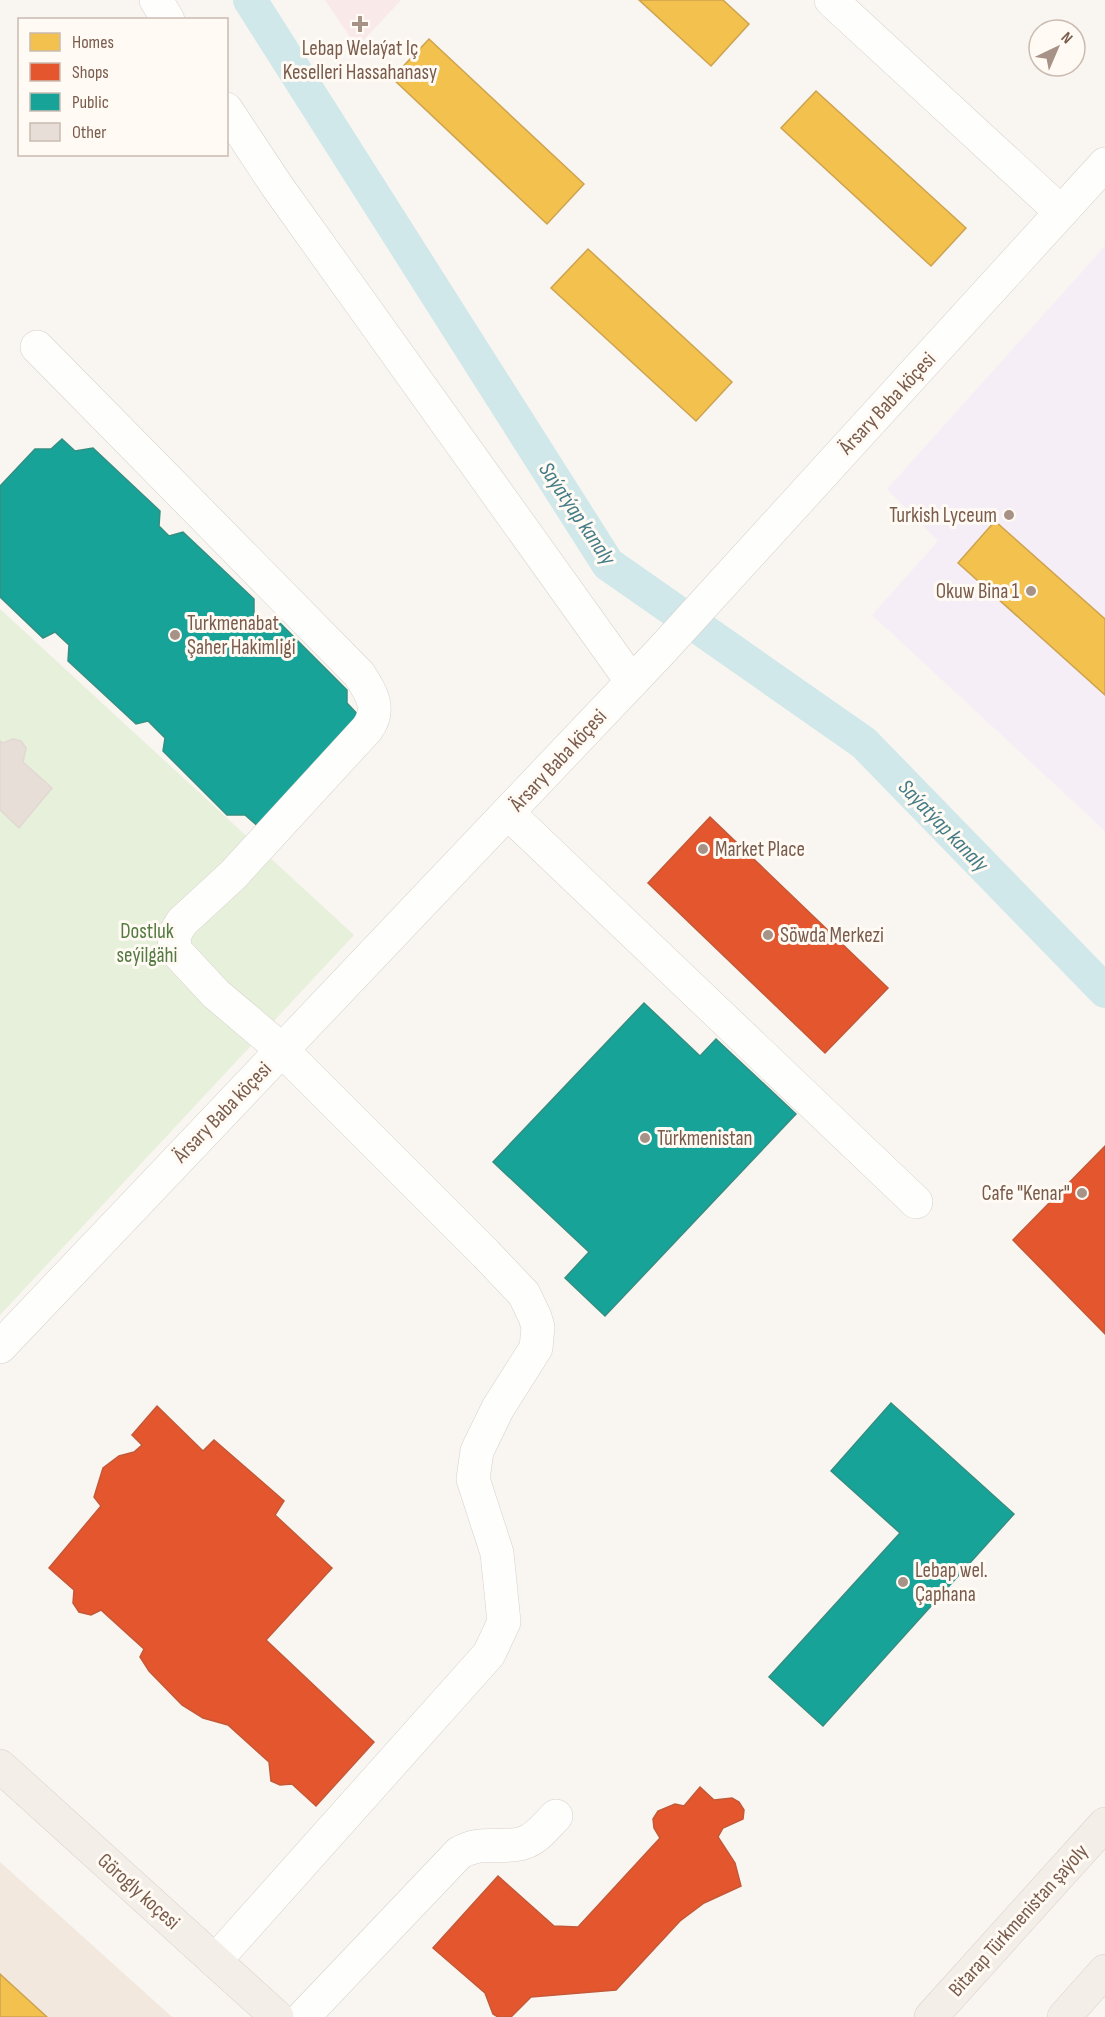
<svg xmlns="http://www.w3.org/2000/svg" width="1105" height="2017" font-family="'Sofia Sans Condensed',sans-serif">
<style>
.residential{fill:#f2e8de}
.education{fill:#f6eef6}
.medical{fill:#fae9e9}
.green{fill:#e7f0db}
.homes{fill:#f2c14e;stroke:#cea34e;stroke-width:1.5}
.shops{fill:#e4572e;stroke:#c45837;stroke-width:1.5}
.public{fill:#17a398;stroke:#358e82;stroke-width:1.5}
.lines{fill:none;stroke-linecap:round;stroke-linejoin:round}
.canal{stroke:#d0e8ea;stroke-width:34}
.building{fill:#e6ded7;stroke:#e2d8d2;stroke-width:1.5}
.minor-casing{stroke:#d7d1cb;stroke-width:34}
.major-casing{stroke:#dad1cc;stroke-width:34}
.minor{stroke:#fefefd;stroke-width:33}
.major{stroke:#f3eee8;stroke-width:33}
.poi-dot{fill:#a69286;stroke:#fffaf3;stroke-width:2}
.labels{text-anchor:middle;stroke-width:6;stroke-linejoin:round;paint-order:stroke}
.poi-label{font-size:21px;fill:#7a5c4d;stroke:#fffaf3;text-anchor:start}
.street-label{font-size:21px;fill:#7a5c4d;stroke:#fffaf3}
.park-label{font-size:21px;fill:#537a41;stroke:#fffaf3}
.water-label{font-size:22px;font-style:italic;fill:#437c86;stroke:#fffaf3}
</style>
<rect width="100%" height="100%" fill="#f9f5f0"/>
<!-- residential -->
<path class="residential" d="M0,1862L172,2017H0Z"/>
<!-- education -->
<path class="education" d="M1105,246V831L872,615L938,541L887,489Z"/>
<!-- medical -->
<path class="medical" d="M325,0H401L357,47Z"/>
<!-- green -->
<path class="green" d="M0,609L354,935L0,1315Z"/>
<!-- homes -->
<path class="homes" d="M639,0H723L749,24L711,66Z
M429,39L584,184L547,224L392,78Z
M816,91L966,228L931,266L781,128Z
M588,249L732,382L696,421L551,288Z
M995,521L1105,619V695L958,563Z
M0,1974L47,2017H0Z"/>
<!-- shops -->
<path class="shops" d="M710,817L888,988L825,1053L648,883Z
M1105,1146V1334L1013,1240Z
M157,1406L203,1451L214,1440L284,1501L275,1515L332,1568L266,1640L374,1742L316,1806L292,1784L280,1785L271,1781L269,1762L228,1725L203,1718L182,1705L149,1671L140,1657L144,1649L101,1610L91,1615L79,1612L73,1603L74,1590L49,1568L101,1506L94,1497L103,1468L119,1456L134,1452L142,1445L132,1435Z
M700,1787L714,1800L732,1798L739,1802L744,1810L743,1819L723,1828L718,1837L735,1863L741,1886L704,1903L680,1921L616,1990L531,1997L511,2017H498L493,2014L485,1993L433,1948L498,1876L554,1926L578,1927L660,1838L654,1828L653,1819L658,1811L675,1804L684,1806Z"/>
<!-- public -->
<path class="public" d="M62,439L75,451L93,448L160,511L159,526L169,536L183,532L254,599V616L264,626L280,623L347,690V703L362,719L260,828L245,815H227L163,751L165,738L148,721L136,724L68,661L69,645L55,632L43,638L0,597V486L35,449H51Z
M644,1003L700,1056L716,1039L796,1114L605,1316L565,1278L589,1252L493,1162Z
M891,1403L1014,1514L823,1726L769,1677L900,1533L831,1471Z"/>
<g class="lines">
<!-- canal -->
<path class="canal" d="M250,0L608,564L864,743L1105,991"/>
</g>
<!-- building -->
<path class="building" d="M13,739L21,741L26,748L23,762L52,788L19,828L0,810V741L3,743Z"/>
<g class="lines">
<!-- minor casing -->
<g class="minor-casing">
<path id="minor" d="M156,0L168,20
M831,0L1061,212
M226,109L277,186L632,682
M37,347L359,674C371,692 382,709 367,729L233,875L182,922L174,935L175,950L216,994L281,1049L486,1254L524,1294L535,1317L538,1327L536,1348L498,1408L477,1451L473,1479L497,1553L504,1622L489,1654L215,1961
M508,813L916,1202
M0,1347L662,650L1105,164
M303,2017L459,1853C483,1839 500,1850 523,1843C537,1839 546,1826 556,1816"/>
</g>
<!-- major casing -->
<g class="major-casing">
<path id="major" d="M0,1766L277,2017
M931,2017L1105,1824
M1064,2017L1105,1971"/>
</g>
<!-- minor -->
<use href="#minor" class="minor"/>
<!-- major -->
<use href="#major" class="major"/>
</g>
<!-- markers -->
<g class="poi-dot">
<path d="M357 15h6v6h6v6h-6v6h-6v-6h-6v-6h6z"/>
<circle cx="1009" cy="515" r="6"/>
<circle cx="1031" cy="591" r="6"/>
<circle cx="175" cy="635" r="6"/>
<circle cx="703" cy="849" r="6"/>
<circle cx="768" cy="935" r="6"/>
<circle cx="645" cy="1138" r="6"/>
<circle cx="1082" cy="1193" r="6"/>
<circle cx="903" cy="1582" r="6"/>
</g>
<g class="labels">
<!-- poi labels -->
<g class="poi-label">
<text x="360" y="55" text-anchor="middle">Lebap Welaýat Iç<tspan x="360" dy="24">Keselleri Hassahanasy</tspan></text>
<text x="997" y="522" text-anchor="end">Turkish Lyceum</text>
<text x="1019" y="598" text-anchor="end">Okuw Bina 1</text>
<text x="187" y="630">Turkmenabat<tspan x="187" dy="24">Şaher Hakimligi</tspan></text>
<text x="715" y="856">Market Place</text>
<text x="780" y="942">Söwda Merkezi</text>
<text x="657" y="1145">Türkmenistan</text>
<text x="1070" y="1200" text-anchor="end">Cafe "Kenar"</text>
<text x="915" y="1577">Lebap wel.<tspan x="915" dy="24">Çaphana</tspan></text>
</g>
<!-- street labels -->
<g class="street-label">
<text transform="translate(887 403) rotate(-47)" y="7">Ärsary Baba köçesi</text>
<text transform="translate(558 760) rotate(-47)" y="7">Ärsary Baba köçesi</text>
<text transform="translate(222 1112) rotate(-46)" y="7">Ärsary Baba köçesi</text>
<text transform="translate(139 1891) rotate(42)" y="7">Görogly koçesi</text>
<text transform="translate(1018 1920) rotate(-48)" y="7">Bitarap Türkmenistan şaýoly</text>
</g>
<!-- park labels -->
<g class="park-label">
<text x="147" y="938">Dostluk<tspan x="147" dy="24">seýilgähi</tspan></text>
</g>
<!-- water labels -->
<g class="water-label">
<text transform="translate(578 513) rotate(56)" y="8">Saýatýap kanaly</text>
<text transform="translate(944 825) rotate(46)" y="8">Saýatýap kanaly</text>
</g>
</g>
<!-- legend -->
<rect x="18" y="18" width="210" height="138" fill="#fffaf3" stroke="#cabbb1" stroke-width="1.5"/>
<rect x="30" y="33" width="30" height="18" fill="#f2c14e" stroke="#cabbb1" stroke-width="1.5"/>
<text x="72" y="48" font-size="18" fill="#7a5c4d">Homes</text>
<rect x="30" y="63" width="30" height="18" fill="#e4572e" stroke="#cabbb1" stroke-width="1.5"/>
<text x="72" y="78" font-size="18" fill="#7a5c4d">Shops</text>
<rect x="30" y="93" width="30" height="18" fill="#17a398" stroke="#cabbb1" stroke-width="1.5"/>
<text x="72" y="108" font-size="18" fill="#7a5c4d">Public</text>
<rect x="30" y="123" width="30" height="18" fill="#e6ded7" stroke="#cabbb1" stroke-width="1.5"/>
<text x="72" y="138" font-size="18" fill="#7a5c4d">Other</text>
<!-- north arrow -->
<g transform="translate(1057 48) rotate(44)"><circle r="28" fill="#fffaf3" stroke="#cabbb1" stroke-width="1.5"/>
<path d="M0-4.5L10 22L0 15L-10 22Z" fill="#a69286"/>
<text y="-9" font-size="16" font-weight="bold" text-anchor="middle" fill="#7a5c4d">N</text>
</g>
</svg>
